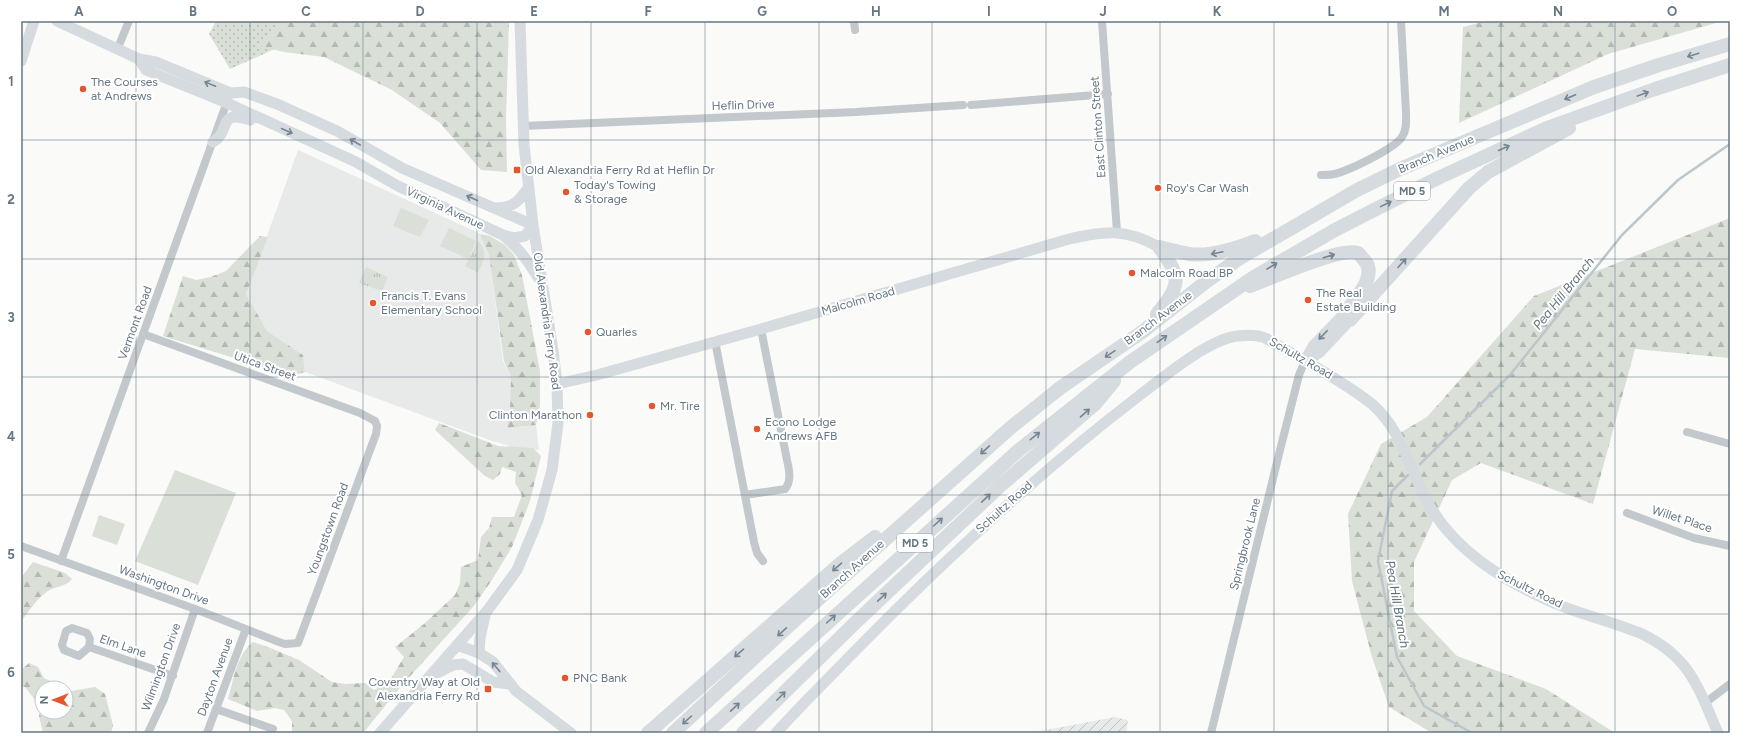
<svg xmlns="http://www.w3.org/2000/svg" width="1751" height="754" font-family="Figtree,sans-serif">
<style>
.built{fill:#e8e9e9}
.industrial{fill:url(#industrial-furrows)}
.grass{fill:url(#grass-dots)}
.forest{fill:url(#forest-firs);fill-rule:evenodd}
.park{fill:url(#park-tufts)}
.garden{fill:#dadfd7}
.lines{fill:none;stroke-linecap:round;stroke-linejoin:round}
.stream{stroke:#bbc7cb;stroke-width:2.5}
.street{stroke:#c3c8cc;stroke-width:8}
.secondary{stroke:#d6dbdf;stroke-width:11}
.highway{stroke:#d6dbdf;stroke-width:14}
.oneway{stroke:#768591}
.grid{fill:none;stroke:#657683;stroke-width:1;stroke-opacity:0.55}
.poi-dot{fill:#e4572e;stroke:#fff;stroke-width:1.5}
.labels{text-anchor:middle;stroke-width:4;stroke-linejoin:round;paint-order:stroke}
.shield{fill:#fff;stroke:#939fa8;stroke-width:1}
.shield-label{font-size:11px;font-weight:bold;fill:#657683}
.poi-label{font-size:12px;fill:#657683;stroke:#fff;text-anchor:start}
.street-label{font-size:12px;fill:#657683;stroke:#fff}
.water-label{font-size:13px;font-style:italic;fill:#60757c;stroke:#fff}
.neatline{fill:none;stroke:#657683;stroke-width:1.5}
.grid-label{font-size:13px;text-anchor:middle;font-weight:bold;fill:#657683}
</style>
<defs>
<pattern id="industrial-furrows" width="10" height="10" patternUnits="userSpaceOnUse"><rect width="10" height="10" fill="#e8e9e9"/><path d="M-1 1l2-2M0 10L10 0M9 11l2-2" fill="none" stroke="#c0c1c2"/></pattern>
<pattern id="grass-dots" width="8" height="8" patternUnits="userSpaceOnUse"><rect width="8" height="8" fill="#dadfd7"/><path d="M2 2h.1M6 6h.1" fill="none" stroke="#b4b9b4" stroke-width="1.8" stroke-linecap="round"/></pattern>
<pattern id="forest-firs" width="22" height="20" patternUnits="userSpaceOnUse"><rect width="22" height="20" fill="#dadfd7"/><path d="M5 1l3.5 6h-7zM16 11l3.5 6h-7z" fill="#b4b9b4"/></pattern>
<pattern id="park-tufts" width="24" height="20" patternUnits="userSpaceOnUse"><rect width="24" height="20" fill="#dadfd7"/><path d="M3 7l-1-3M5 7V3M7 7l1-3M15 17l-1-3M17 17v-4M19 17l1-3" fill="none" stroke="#b4b9b4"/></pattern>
</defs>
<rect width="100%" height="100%" fill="#fafaf8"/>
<!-- built -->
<path class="built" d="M298,150L481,234V237L489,255L503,361L511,377V410L507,428L536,425L539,450L522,449L492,441L305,372L303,355L267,331L246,294Z"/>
<!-- industrial -->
<path class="industrial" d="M1115,717L1128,720L1126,733H1030Z"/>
<!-- grass -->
<path class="grass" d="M216,21H328L318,30L230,69L209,34Z"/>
<!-- forest -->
<path class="forest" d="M282,21H509L506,119L507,172L481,170L440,123L392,90L324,57L284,52L259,46Z
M1487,21H1723L1608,54L1459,123L1463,27Z
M1730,218V358L1635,349L1593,504L1481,463L1452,480L1414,562V611L1457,656L1546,689L1615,733H1432L1389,707L1372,657L1352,581L1348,514L1381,444L1427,417L1534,296Z
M481,234L490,236L505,245L514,255L522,275L540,371V406L536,425L507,428L510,410L511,377L504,361L489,255L481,237Z
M260,236L268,237L246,294L267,331L303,355L305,372L292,376L163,336L183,276L196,280L211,277L226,271Z
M439,423L498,446L533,448L541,456L530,501L512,547L492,580L473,607L403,684L363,733H292V721L284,710L275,708L257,711L228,699C234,679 236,656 253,642L268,647L299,660L332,682L345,684L365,683L374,690L389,682L404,657L395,647L424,624L455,595L460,583L461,567L478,560L481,537L489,528L492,517H514L522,495L515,483L516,472L502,467L500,474L493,480L485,476L435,430Z
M33,562L65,573L72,579C65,588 52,586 44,594C35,601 29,612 21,621V578Z
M29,663L38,667L44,678L71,691L95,687L105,694L113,725L111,733H43L39,716L41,708L25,687H21V670ZM42,688H66V712H42Z"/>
<!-- park -->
<path class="park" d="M478,241C489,253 484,259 478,273L465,266Z
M366,267L388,277L382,291L359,283Z"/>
<!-- garden -->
<path class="garden" d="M401,208L429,220L420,237L393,226Z
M449,228L476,241L468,259L440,246Z
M175,470L236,493L198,585L135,561Z
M99,515L125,524L117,545L92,536Z"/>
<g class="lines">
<!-- stream -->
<path class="stream" d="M1420,464L1510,375L1622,235L1678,180L1730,144
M1408,475L1392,491L1378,561L1397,657L1424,706L1472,733"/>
<!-- street -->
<path class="street" d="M854,21L855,30
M1102,21L1117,232
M117,50L129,21
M971,105L1108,94
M523,126L856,112L963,105
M1321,175C1325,175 1330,175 1334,174C1348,171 1394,149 1402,137C1407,130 1406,121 1406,113L1401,21
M715,341L754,542L757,553L763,561
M1687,432L1730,444
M745,495L785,489C792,481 789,469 787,460L761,329
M1627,513L1694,538L1730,546
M21,546L195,609L279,642L285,644L298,643L376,434L377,426L375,421L360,413L143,334
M61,561L228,99
M89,647L90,639L87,633L72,628L66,631L62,645L64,650L79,656L89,647L173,676
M1705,703L1730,684
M216,709L273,729
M148,733L164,699L195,609
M207,733L246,629
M1211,733L1278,458L1299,375L1305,361"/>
<!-- secondary -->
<path class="secondary" d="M57,21L139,59L156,62L231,93L244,92L277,104L337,131L402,168L533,225L525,236L514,238L503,235L398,186L354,161L227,103L146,70L139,59
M21,61L34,21
M213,142C232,131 216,109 250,120
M496,208C515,207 518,202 529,187
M505,237C520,249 529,263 539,279
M1305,361L1313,346L1345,313
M1306,361L1320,352L1350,320
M557,384L597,375L761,329L1069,239C1105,231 1125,228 1159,247
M457,645L479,653L493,662L516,691L571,733
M479,653L480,638L485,615
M433,675L453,665L463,664L493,682L510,684
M380,733L487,611L517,570L538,520L552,470L558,423L557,384L553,350L533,225L524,145L520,21
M776,733C800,706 826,681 851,655C942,562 1037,474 1140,395C1164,377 1207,340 1237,336C1245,335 1258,335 1265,338C1275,343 1285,350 1295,355C1321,370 1348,385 1372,404C1404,432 1410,473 1431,508C1457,551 1500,578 1545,599C1574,613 1611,621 1642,634C1690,657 1698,687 1718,733"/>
<!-- highway -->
<path class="highway" d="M1159,247C1169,249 1179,252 1189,254C1211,257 1235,249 1255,241
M1250,286C1270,279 1341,246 1358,253C1360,254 1362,258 1364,260C1379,275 1354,300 1345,313
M1157,314C1182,284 1181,277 1159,247
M1350,320L1469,188L1488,172L1569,128
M648,733L841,563L875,537
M673,733L795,620L1009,429L1060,388L1142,332L1207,281L1240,258L1357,190L1400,169L1594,87L1659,65L1730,44
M706,733L1019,450L1130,362L1254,277L1335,230L1370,212L1440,177L1547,128L1655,89L1730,65
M743,733L857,621L1000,486L1095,404L1114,381"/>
</g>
<!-- one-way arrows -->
<defs><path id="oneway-shaft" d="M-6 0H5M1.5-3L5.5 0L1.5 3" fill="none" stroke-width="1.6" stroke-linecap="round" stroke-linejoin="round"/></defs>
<g class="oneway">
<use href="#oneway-shaft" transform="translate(1693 55) rotate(163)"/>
<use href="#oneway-shaft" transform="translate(210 84) rotate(-158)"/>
<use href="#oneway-shaft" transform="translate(1643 94) rotate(-20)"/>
<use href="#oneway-shaft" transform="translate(1570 97) rotate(157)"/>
<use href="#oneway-shaft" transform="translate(287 131) rotate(24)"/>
<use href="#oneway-shaft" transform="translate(355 142) rotate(-150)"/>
<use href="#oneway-shaft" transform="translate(1504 148) rotate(-24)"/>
<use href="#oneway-shaft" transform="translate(472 198) rotate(-156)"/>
<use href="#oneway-shaft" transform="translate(1386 204) rotate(-26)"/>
<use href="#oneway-shaft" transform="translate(1217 253) rotate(168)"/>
<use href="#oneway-shaft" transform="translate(1329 256) rotate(-16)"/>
<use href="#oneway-shaft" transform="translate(1402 263) rotate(-48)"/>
<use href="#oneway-shaft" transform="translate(1272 266) rotate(-32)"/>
<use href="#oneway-shaft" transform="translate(1323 335) rotate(134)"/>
<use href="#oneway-shaft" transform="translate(1162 339) rotate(-35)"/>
<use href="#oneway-shaft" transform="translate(1110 354) rotate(146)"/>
<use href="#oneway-shaft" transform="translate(1085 413) rotate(-41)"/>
<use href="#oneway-shaft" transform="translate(1035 436) rotate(-38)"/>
<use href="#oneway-shaft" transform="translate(985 450) rotate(137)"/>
<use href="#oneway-shaft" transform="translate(986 498) rotate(-43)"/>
<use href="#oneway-shaft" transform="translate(938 522) rotate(-42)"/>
<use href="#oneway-shaft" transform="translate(837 567) rotate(139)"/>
<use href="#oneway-shaft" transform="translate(882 597) rotate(-43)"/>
<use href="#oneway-shaft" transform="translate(831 619) rotate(-42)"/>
<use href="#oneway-shaft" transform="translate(782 632) rotate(137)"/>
<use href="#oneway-shaft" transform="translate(739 653) rotate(139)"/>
<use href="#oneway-shaft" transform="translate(496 667) rotate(-130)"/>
<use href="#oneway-shaft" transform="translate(781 696) rotate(-45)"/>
<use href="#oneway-shaft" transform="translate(735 707) rotate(-43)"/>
<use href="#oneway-shaft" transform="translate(687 720) rotate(138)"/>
</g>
<!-- grid -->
<path class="grid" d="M136,21V733M250,21V733M363,21V733M477,21V733M591,21V733M705,21V733M819,21V733M932,21V733M1046,21V733M1160,21V733M1274,21V733M1388,21V733M1501,21V733M1615,21V733M21,140H1730M21,259H1730M21,377H1730M21,495H1730M21,614H1730"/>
<!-- markers -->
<g class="poi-dot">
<circle cx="83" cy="89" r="4"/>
<rect x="513" y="166" width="8" height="8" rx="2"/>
<circle cx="1158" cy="188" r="4"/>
<circle cx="566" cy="192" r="4"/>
<circle cx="1132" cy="273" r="4"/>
<circle cx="1308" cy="300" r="4"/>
<circle cx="373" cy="303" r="4"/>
<circle cx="588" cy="332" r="4"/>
<circle cx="652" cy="406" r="4"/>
<circle cx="590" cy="415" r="4"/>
<circle cx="757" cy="429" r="4"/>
<circle cx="565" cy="678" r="4"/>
<rect x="484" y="685" width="8" height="8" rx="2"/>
</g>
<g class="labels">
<!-- shield labels -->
<g class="shield">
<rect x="1394" y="182" width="36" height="18" rx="3"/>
<rect x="897" y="534" width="36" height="18" rx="3"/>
</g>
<g class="shield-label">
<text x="1412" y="195">MD 5</text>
<text x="915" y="547">MD 5</text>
</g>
<!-- poi labels -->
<g class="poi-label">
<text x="91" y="86">The Courses<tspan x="91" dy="14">at Andrews</tspan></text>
<text x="525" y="174">Old Alexandria Ferry Rd at Heflin Dr</text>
<text x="574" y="189">Today's Towing<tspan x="574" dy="14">&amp; Storage</tspan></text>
<text x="1166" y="192">Roy's Car Wash</text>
<text x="1140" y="277">Malcolm Road BP</text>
<text x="1316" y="297">The Real<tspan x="1316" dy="14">Estate Building</tspan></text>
<text x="381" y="300">Francis T. Evans<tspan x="381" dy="14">Elementary School</tspan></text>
<text x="596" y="336">Quarles</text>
<text x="660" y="410">Mr. Tire</text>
<text x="582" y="419" text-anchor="end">Clinton Marathon</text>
<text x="765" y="426">Econo Lodge<tspan x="765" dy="14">Andrews AFB</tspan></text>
<text x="573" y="682">PNC Bank</text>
<text x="480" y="686" text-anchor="end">Coventry Way at Old<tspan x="480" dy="14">Alexandria Ferry Rd</tspan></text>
</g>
<!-- street labels -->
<g class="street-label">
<text transform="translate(743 105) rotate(-2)" y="4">Heflin Drive</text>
<text transform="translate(1098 127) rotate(-94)" y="4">East Clinton Street</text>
<text transform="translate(1436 154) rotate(-23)" y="4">Branch Avenue</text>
<text transform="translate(445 208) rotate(25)" y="4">Virginia Avenue</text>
<text transform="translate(858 301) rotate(-16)" y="4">Malcolm Road</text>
<text transform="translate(1158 318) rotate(-37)" y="4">Branch Avenue</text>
<text transform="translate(547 321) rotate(82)" y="4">Old Alexandria Ferry Road</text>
<text transform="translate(135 323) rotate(-70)" y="4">Vermont Road</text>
<text transform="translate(1301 358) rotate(30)" y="4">Schultz Road</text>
<text transform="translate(265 366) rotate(20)" y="4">Utica Street</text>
<text transform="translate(1004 507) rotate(-42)" y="4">Schultz Road</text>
<text transform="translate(1682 519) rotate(18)" y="4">Willet Place</text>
<text transform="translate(328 529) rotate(-70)" y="4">Youngstown Road</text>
<text transform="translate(1245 544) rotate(-76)" y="4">Springbrook Lane</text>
<text transform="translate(852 569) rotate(-42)" y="4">Branch Avenue</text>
<text transform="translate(164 585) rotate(20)" y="4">Washington Drive</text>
<text transform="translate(1530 589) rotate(26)" y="4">Schultz Road</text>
<text transform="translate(123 646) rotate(19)" y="4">Elm Lane</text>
<text transform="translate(161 667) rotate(-70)" y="4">Wilmington Drive</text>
<text transform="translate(215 677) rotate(-70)" y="4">Dayton Avenue</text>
</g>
<!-- water labels -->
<g class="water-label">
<text transform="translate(1563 293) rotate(-51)" y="5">Pea Hill Branch</text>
<text transform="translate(1398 604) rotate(80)" y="5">Pea Hill Branch</text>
</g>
</g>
<!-- border -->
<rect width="1751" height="754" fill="none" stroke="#ffffff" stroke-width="44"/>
<!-- north arrow -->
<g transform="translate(54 700) rotate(270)"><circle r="19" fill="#ffffff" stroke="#c1c8cd"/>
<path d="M0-3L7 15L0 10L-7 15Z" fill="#e4572e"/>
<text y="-6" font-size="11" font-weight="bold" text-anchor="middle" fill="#657683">N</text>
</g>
<rect x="22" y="22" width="1707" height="710" class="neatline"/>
<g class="grid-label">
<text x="79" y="16">A</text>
<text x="193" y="16">B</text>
<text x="306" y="16">C</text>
<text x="420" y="16">D</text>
<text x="534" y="16">E</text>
<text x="648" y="16">F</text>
<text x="762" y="16">G</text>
<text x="876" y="16">H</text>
<text x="989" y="16">I</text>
<text x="1103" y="16">J</text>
<text x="1217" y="16">K</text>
<text x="1331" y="16">L</text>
<text x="1444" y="16">M</text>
<text x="1558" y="16">N</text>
<text x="1672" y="16">O</text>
<text x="11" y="86">1</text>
<text x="11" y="204">2</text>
<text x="11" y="322">3</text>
<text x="11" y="441">4</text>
<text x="11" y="559">5</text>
<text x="11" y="677">6</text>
</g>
</svg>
